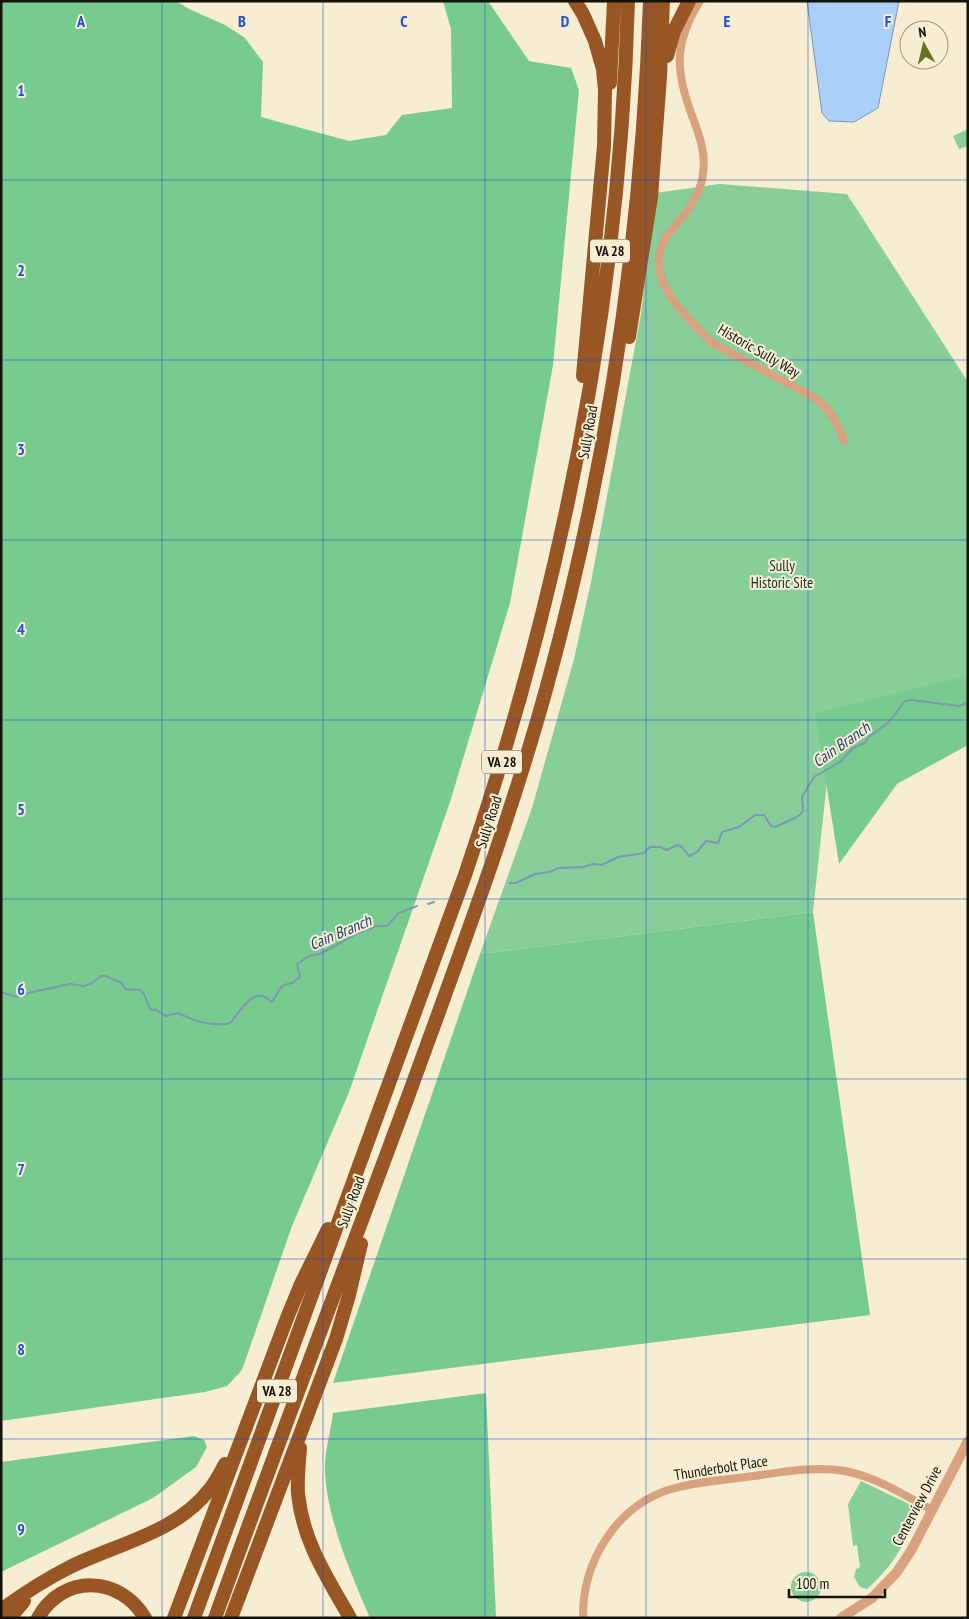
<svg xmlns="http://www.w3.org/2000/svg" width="969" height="1619" font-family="'PT Sans Narrow',sans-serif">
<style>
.green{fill:#88ce9b}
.forest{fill:#77cb8f}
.water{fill:#aacff9;stroke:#7d96b1}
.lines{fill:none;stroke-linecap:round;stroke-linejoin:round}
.stream{stroke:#7d96b1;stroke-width:2}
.minor{stroke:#d8a27e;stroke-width:8}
.tertiary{stroke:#d8a27e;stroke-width:10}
.motorway{stroke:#975623;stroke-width:14}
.grid{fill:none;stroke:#1d4ed8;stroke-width:1;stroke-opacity:0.55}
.labels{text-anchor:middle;stroke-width:4;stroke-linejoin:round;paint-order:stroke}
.shield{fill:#f6edd2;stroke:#585445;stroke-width:1}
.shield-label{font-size:14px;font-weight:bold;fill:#151209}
.street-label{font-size:15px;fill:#151209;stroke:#f6edd2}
.park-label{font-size:15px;fill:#0e321a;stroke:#f6edd2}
.water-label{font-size:16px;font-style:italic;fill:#1a4370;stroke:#f6edd2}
.grid-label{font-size:16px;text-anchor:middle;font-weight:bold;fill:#1d4ed8;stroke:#f6edd2;stroke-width:4;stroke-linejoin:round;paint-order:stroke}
</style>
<rect width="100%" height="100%" fill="#f6edd2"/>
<!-- green -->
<path class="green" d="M968,129V146L959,149L953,136Z
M720,184L847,194L968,382V698L827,781L813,912L480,954L532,808L574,659L591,582L641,314L655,193Z
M861,1481L911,1505C916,1510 917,1514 916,1520C902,1548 891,1568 867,1589L860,1587L854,1577L856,1569L860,1567L857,1545L853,1546L848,1504Z
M791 1587a15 15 0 1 1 30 0a15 15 0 1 1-30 0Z"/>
<!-- forest -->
<path class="forest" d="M1,1H176L189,9L225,25L245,38L263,62L261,117L349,141L386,135L402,115L452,108L451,29L443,1H488L529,61L571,68L579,90L553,365L510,603L450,802L349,1092L292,1226L242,1370L227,1386L205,1392L1,1421Z
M968,676V745L897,784L839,864L815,713Z
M813,912L870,1315L333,1383L480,954Z
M486,1393L496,1618H370C351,1574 327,1519 325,1471C324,1455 331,1430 333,1413Z
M194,1436L204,1440L207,1447L196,1467L153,1498L1,1572V1462Z"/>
<!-- water -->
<path class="water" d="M807,1H899L878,108L854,122L829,121L822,113Z"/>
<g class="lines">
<!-- stream -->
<path class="stream" d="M510,883H516L535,874L549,872L559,868L583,867L593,864L602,865L618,857L644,853L650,847H660L667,850L677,845L682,847L689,856L697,852L706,841L718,843L722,832L739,827L755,815H764L771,826L775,827L795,818L801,814L803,810L802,797L814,777L840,762L853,748L865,743L868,738L889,722L905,701L912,700L959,706L968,703
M428,904L434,902
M1,992C11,995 19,1000 28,993L70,984L84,986L92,983L101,976H105L120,982L127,990C147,986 143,996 151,1010H156L166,1016L178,1013C193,1021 213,1027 230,1023C238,1015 248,994 261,996C265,996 268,999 272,1002L282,986L294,982L300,977L297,964L309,956L320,954L358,933L376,926H387L399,913L417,906"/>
<!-- minor -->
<path class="minor" d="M700,1C672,46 676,74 694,121C700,137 706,155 703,173C702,187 693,203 685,214C672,230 656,244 659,267C663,297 690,320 710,341L718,346L815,398C831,410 837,423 844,441
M583,1618C582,1563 615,1508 668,1490C696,1481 726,1480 754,1476C784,1472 815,1466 845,1471C876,1477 905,1495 932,1510"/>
<!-- tertiary -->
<path class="tertiary" d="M841,1618L872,1598L897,1572L912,1549L968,1441"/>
<!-- motorway -->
<path class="motorway" d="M575,1L583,14L595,41L603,69L605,90L604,146L583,376
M667,56L674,31L689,1
M610,83L614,1
M629,337L651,197L660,77L663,1
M300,1448C299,1463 297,1479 298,1494C303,1542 327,1577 350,1618
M1,1610C23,1594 46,1579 70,1567C116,1544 176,1533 209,1490C216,1482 220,1473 225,1464
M10,1618L24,1601
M38,1618C62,1574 120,1575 145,1618
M174,1618L287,1318L301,1284L328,1229
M194,1618L465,875C561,593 620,299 628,1
M215,1618C278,1443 344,1269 409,1094C458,959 509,824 547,686C608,463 642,232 650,1
M231,1618L336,1339L349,1295L361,1244"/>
</g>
<!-- grid -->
<path class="grid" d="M162,1V1618M323,1V1618M485,1V1618M646,1V1618M808,1V1618M1,180H968M1,360H968M1,540H968M1,720H968M1,899H968M1,1079H968M1,1259H968M1,1439H968"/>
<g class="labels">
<!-- shield labels -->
<g class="shield">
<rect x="590" y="239.5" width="40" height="23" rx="4"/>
<rect x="482" y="750.5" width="40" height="23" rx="4"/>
<rect x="257" y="1379.5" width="40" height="23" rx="4"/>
</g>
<g class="shield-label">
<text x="610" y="256">VA 28</text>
<text x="502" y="767">VA 28</text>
<text x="277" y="1396">VA 28</text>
</g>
<!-- street labels -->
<g class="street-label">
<text transform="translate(759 351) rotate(30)" y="5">Historic Sully Way</text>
<text transform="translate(588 432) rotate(-80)" y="5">Sully Road</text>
<text transform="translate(489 822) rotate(-72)" y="5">Sully Road</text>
<text transform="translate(351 1202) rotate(-70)" y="5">Sully Road</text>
<text transform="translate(721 1468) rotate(-9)" y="5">Thunderbolt Place</text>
<text transform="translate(917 1506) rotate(-62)" y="5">Centerview Drive</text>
</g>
<!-- park labels -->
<g class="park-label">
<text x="782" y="571">Sully<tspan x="782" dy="17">Historic Site</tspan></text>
</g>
<!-- water labels -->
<g class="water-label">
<text transform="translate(841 744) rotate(-35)" y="6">Cain Branch</text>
<text transform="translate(340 932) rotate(-23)" y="6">Cain Branch</text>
</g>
</g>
<g class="grid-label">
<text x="81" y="27">A</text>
<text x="242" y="27">B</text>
<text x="404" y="27">C</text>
<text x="565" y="27">D</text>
<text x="727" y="27">E</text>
<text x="888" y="27">F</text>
<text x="21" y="96">1</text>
<text x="21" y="276">2</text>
<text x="21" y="455">3</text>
<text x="21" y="635">4</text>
<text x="21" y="815">5</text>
<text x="21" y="995">6</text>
<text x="21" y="1175">7</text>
<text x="21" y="1355">8</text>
<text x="21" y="1535">9</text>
</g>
<!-- border -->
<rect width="969" height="1619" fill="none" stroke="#151209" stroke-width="5"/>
<!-- north arrow -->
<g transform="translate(924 45) rotate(352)"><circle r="24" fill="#f6edd2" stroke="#9c9582"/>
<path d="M0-4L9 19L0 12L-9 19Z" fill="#66721d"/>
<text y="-8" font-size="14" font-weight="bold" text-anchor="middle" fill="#151209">N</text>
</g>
<!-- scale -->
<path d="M789 1589v8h96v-8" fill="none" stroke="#151209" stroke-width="2.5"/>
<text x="796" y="1589" font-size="15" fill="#151209" stroke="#f6edd2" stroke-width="4" paint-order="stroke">100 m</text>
</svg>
